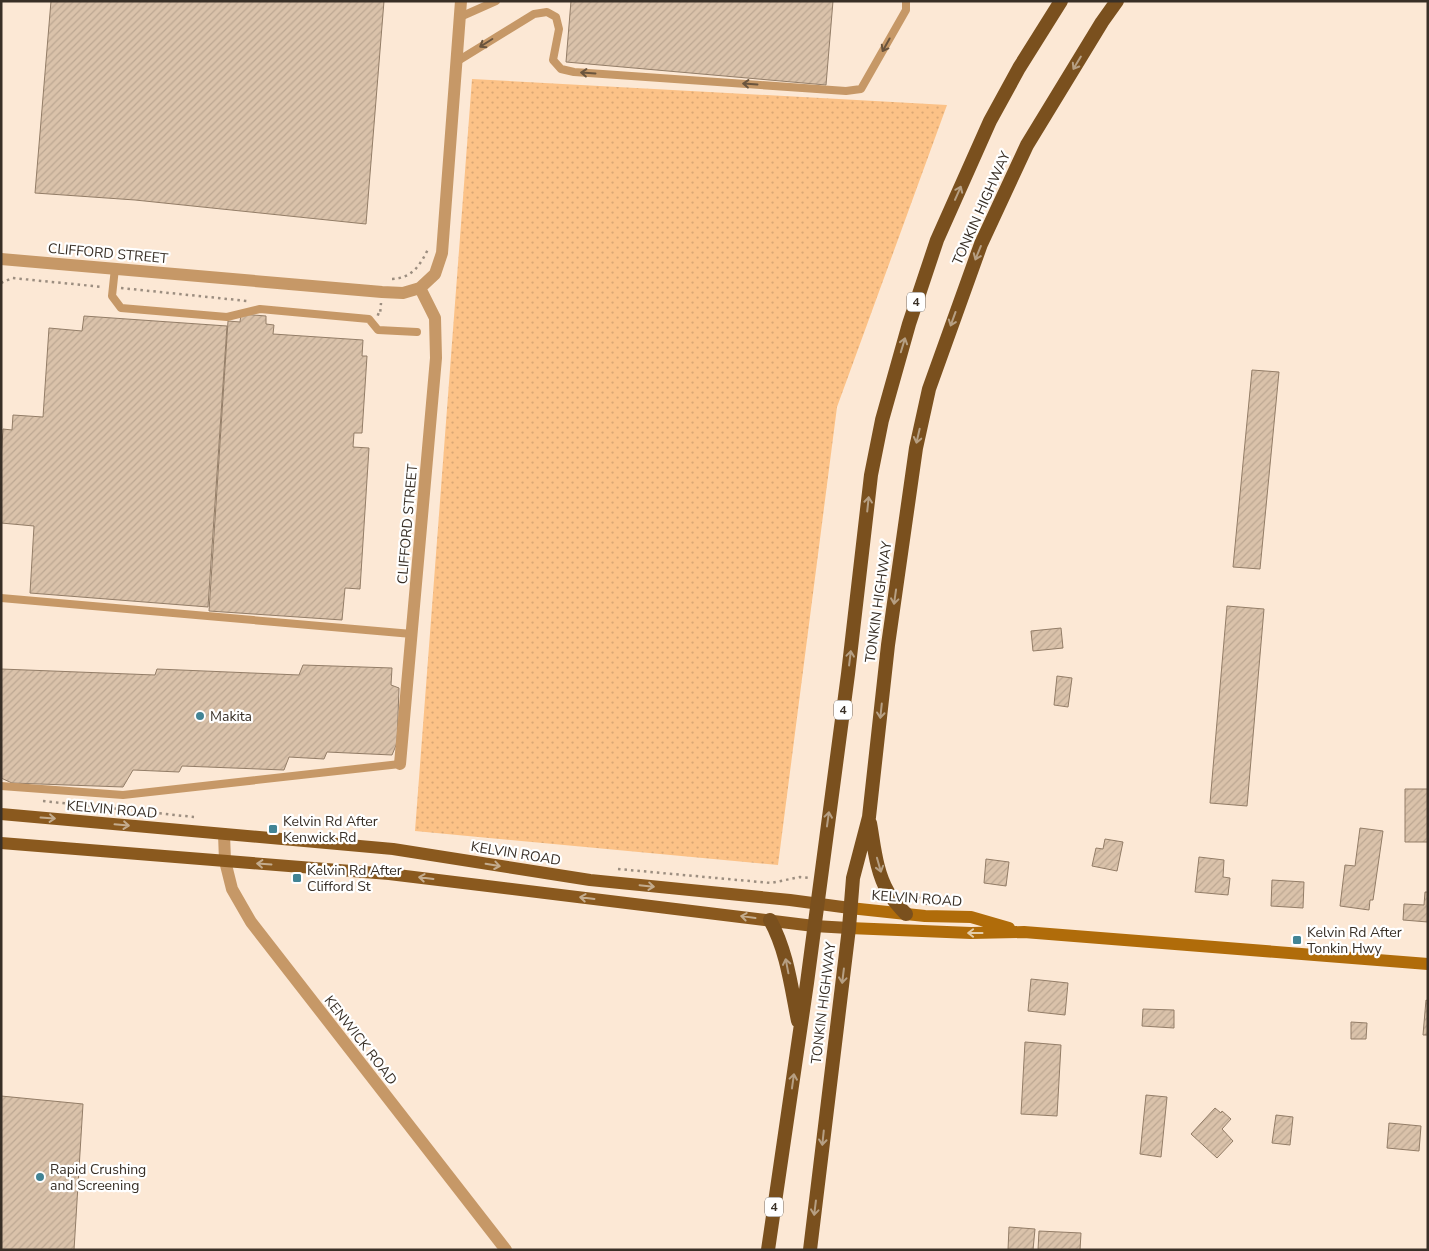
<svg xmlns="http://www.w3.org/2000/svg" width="1429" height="1251" font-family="'Nunito Sans',sans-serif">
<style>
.grass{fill:url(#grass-dots)}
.building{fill:url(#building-hatch);stroke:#937d67}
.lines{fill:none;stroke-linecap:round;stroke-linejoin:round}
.path{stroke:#9c8e80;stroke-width:2.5;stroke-dasharray:2.5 4;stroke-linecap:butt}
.service{stroke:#c69867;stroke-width:8}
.minor{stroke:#c69867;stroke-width:12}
.secondary{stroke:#b06c0a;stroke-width:12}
.primary{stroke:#8a591e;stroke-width:12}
.trunk{stroke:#7a501e;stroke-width:14}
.oneway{stroke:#6a543d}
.oneway2{stroke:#b69f83}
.oneway3{stroke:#c4ac8e}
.oneway4{stroke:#e3cca9}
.poi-dot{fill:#428495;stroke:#fff;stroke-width:2}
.labels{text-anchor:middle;stroke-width:4.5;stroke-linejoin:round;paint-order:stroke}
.shield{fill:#fff;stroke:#746d67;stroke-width:1}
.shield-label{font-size:12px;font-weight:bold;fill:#382f26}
.street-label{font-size:14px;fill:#382f26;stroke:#fff}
.poi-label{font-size:14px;fill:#382f26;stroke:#fff;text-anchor:start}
</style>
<defs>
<pattern id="grass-dots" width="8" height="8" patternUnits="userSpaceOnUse" patternTransform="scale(1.25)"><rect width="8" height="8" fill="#fcc287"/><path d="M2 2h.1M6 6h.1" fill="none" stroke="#d9a774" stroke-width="1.8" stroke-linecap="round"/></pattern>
<pattern id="building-hatch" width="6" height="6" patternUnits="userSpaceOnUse" patternTransform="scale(1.25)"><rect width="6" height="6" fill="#dac2aa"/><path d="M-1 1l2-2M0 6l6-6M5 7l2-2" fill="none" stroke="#bca792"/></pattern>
</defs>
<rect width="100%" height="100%" fill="#fce8d5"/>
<!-- grass -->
<path class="grass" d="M472,79L947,105L837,407L778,865L415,831Z"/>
<!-- building -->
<path class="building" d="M51,1H384L366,224L135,200L35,193Z
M571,1H833L826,85L566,62Z
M241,314L266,316V324L274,325L273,334L363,340L362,356H367L362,433H354L353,447L369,448L360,589L345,588L342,620L209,611L228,321L240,322Z
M84,316L227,326L208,607L30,593L34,526L1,523V460L3,429L12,430L13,415L43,417L49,328L82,331Z
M1252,370L1279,372L1260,569L1233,567Z
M1227,606L1264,609L1247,806L1210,803Z
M1061,628L1063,648L1033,651L1031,631Z
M303,665L392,668L391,685L399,688L397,743L392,755L327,752L324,759L289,757L284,770L182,766L179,772L133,770L123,787L12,783L1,778V669L155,675L157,669L299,675Z
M1057,676L1072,678L1068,707L1054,705Z
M1405,789H1428V842H1405Z
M1360,828L1383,831L1373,900H1370L1369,910L1340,906L1345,865L1355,866Z
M1105,839L1123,842L1117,871L1092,866L1096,848L1103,849Z
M1199,857L1224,860L1223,877L1230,878L1228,895L1195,892Z
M986,859L1009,862L1006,886L984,883Z
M1272,880L1304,882L1303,908L1271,906Z
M1425,892H1428V922L1403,920L1404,904L1424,905Z
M1031,979L1068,983L1065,1015L1028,1011Z
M1426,1000L1428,1001V1035H1423Z
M1143,1009L1174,1010V1028L1142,1026Z
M1351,1022L1367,1023L1366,1039H1351Z
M1025,1042L1061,1045L1057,1116L1021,1114Z
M1146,1095L1167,1097L1161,1157L1140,1154Z
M1,1096L83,1104L74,1250H1Z
M1215,1108L1221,1113L1222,1111L1231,1119L1222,1129L1233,1141L1217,1158L1191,1134Z
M1276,1115L1293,1117L1290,1145L1272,1143Z
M1389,1123L1421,1126L1419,1151L1387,1148Z
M1009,1227L1035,1229L1033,1250H1008Z
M1039,1231L1081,1233L1080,1250H1038Z"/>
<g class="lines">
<!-- path -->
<path class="path" d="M392,279C413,278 421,264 429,247
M1,283L12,278L103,287
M121,288L247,301
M377,314L380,315L381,303
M43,801L194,817
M618,869L771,883L800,877L809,878
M906,892L927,901L926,905"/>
<!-- service -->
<path class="service" d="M460,17L496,1
M456,62L534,14L547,12L556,17L559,29L553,60L561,69L574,72L846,91L861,89L906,10V1
M115,268L112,296L121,308L227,317L260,309L369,319L378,330L417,332
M1,598L412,634
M1,786L123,795L400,764"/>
<!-- minor -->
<path class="minor" d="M1,259L382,292L403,293L420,288
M400,764L436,358L435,318L420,288L435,274L442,253L461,1
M224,834L225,861L232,889L251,922L506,1250"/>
<!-- secondary -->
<path class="secondary" d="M850,908L925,916L971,917L1009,928
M849,928L971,933L1024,932L1428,964"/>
<!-- primary -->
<path class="primary" d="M1,814L393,849L590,880L790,900L850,908
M1,843L389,874L814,926L849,928"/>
<!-- trunk -->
<path class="trunk" d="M870,823C874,845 876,872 888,892C893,900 899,907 906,914
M770,920C787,951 791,986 798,1021
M768,1250L807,983L848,674L871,475L882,420L909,324L937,240L990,121L1019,68L1061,1
M810,1250L849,928L853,878L869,817L888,645L916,448L929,389L981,244L1027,145L1102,22L1117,1"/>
</g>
<!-- one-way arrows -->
<defs><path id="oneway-shaft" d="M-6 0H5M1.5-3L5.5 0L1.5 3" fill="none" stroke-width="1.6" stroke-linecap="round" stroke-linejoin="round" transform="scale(1.25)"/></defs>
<g class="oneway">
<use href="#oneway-shaft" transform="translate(486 43) rotate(148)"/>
<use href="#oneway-shaft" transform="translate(886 45) rotate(119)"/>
<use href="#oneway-shaft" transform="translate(588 73) rotate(-176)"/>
<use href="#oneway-shaft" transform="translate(750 84) rotate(-176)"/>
</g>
<g class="oneway2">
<use href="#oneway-shaft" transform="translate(1077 63) rotate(121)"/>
<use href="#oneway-shaft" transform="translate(958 193) rotate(-66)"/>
<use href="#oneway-shaft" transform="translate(978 253) rotate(112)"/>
<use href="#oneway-shaft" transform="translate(953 319) rotate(110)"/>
<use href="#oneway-shaft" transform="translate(903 345) rotate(-73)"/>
<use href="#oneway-shaft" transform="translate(918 436) rotate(103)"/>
<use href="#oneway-shaft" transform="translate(868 504) rotate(-84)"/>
<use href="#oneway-shaft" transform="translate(895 597) rotate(98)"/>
<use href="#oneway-shaft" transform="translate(850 658) rotate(-83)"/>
<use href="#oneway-shaft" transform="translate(881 711) rotate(96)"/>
<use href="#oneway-shaft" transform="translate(828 819) rotate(-82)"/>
<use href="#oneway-shaft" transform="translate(879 865) rotate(74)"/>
<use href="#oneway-shaft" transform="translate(787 966) rotate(-101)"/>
<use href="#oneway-shaft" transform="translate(843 976) rotate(97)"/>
<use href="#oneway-shaft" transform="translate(793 1081) rotate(-82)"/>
<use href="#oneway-shaft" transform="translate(823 1138) rotate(96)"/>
<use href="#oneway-shaft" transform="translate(815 1208) rotate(97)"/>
</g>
<g class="oneway3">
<use href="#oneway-shaft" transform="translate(48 818) rotate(4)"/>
<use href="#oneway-shaft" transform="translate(122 825) rotate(5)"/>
<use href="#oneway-shaft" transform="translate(264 864) rotate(-176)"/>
<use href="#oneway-shaft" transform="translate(493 865) rotate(9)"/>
<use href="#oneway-shaft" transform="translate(426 878) rotate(-173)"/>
<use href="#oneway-shaft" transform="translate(647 886) rotate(6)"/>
<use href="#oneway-shaft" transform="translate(587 898) rotate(-173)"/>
<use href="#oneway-shaft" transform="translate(748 917) rotate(-172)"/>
</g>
<use class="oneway4" href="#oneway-shaft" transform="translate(975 933) rotate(180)"/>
<!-- markers -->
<g class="poi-dot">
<circle cx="200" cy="716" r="5"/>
<rect x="268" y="824" width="10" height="10" rx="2.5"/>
<rect x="292" y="873" width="10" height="10" rx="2.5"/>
<rect x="1292" y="935" width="10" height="10" rx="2.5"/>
<circle cx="40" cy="1177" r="5"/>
</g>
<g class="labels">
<!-- shield labels -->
<g class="shield">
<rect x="907" y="292.5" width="18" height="19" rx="4"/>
<rect x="834" y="700.5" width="18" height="19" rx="4"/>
<rect x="765" y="1197.5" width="18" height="19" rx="4"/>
</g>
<g class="shield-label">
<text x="916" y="306">4</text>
<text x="843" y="714">4</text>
<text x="774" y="1211">4</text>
</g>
<!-- street labels -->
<g class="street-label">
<text transform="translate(981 208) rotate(-66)" y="5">TONKIN HIGHWAY</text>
<text transform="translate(108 253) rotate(5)" y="5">CLIFFORD STREET</text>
<text transform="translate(407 524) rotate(-85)" y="5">CLIFFORD STREET</text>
<text transform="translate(878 602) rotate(-82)" y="5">TONKIN HIGHWAY</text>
<text transform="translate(112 809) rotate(5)" y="5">KELVIN ROAD</text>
<text transform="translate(516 853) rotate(9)" y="5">KELVIN ROAD</text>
<text transform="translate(917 898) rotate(4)" y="5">KELVIN ROAD</text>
<text transform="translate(823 1003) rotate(-83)" y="5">TONKIN HIGHWAY</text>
<text transform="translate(361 1040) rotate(52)" y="5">KENWICK ROAD</text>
</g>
<!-- poi labels -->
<g class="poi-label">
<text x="210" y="721">Makita</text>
<text x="283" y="826">Kelvin Rd After<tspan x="283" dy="16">Kenwick Rd</tspan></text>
<text x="307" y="875">Kelvin Rd After<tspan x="307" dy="16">Clifford St</tspan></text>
<text x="1307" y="937">Kelvin Rd After<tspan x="1307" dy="16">Tonkin Hwy</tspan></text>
<text x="50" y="1174">Rapid Crushing<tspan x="50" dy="16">and Screening</tspan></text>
</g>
</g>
<!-- border -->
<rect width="1429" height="1251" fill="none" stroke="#382f26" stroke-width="5"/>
</svg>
